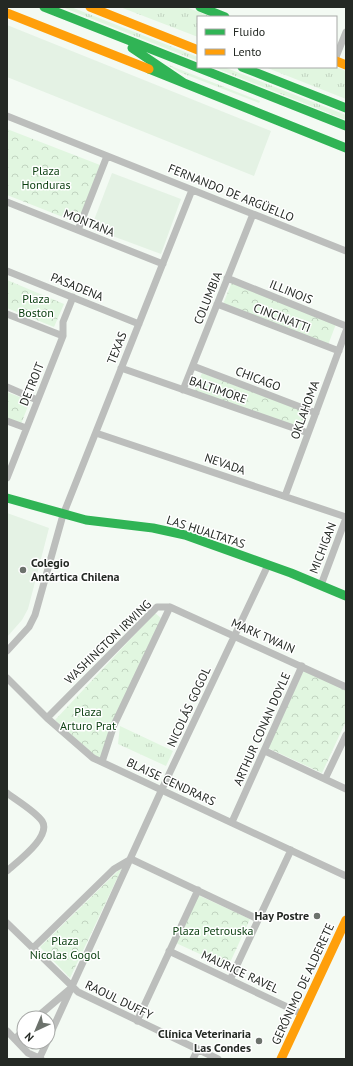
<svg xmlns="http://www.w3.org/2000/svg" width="353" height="1066" font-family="'PT Sans',sans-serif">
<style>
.built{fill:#e4f2e4}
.grass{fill:url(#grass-tufts)}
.forest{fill:url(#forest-crowns)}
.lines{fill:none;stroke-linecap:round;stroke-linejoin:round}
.street{stroke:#bcbebc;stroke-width:7}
.fast{stroke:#30b455;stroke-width:9}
.slow{stroke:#ff9f0a;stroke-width:9}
.poi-dot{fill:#6c726c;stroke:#fff;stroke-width:1.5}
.labels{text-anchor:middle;stroke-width:3;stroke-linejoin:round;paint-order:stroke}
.park-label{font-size:12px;fill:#0a3e0f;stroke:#fff}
.street-label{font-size:12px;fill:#242924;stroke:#fff}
.poi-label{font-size:12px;font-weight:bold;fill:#242924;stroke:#fff;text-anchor:end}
</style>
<defs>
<pattern id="grass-tufts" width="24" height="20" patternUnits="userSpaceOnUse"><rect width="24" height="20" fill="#e1f6e0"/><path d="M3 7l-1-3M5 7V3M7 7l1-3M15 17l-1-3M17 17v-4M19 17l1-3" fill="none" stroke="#c1d3c0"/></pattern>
<pattern id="forest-crowns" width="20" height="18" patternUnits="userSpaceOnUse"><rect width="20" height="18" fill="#e1f6e0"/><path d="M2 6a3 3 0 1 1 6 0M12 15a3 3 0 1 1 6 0" fill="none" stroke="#c1d3c0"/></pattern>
</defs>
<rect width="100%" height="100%" fill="#f3faf3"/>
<!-- built -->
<path class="built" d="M7,25L271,131L254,176L7,77Z
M112,173L181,199L161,254L91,228Z
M7,513L49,528L28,609L22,620L7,637Z"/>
<!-- grass -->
<path class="grass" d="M62,7H71L198,57V61Z
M120,7H186L212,17H198V37Z
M166,64L260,101L259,103L179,72Z
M213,67H224L346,115V120Z
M265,67H336L346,71V99Z
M120,726L173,751L166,766L118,744Z"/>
<!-- forest -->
<path class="forest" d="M7,129L100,165L78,223L7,195Z
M7,280L64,304L54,327L7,308Z
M232,282L336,324L328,345L223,304Z
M202,373L306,412L301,429L194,393Z
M7,392L30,401L21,424L7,419Z
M155,613L161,618L100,760L55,720Z
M304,670L346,690V721L322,773L268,748Z
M123,866L70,978L40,947Z
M198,895L250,919L228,967L176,943Z"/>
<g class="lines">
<!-- street -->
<path class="street" d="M336,57L346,32
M7,116L346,251
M7,202L163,264
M78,230L107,156
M7,271L139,324
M227,278L346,326
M217,304L339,351
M7,314L63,336
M193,366L316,413
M121,368L308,433
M7,387L37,400
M183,390L253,214
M7,421L26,428
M96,433L346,517
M7,478L63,336V322L73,297
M285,496L346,331
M321,585L346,518
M7,651L29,627L35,615L63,515L192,190
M7,678L47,718L93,758L346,876
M47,718L157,607H170L346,687
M265,751L346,789
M102,762L114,725L170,607
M325,779L346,735
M7,793C16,800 35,811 42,821C52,836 18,861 7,871
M232,822L302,666
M7,923L78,992L218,1059
M33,948L114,869L131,859L258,919
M169,951L302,1014
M230,980L291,850
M36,1018L70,989
M137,1021L198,890
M7,1031L28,1053L41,1059
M15,1039L24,1030
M48,1039L162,789L268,565
M39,1059L47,1042
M193,1059L198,1049"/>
<!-- fast -->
<path class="fast" d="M44,7L346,126
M200,7L225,17
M132,48L184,83
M242,67L346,108
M149,69L346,148
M7,498L86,520L153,528L185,535L291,573L346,596"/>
<!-- slow -->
<path class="slow" d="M90,7L198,50
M7,13L149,69
M336,61L346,65
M281,1059L346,920"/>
</g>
<!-- markers -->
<g class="poi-dot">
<circle cx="23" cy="570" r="4"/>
<circle cx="317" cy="916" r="4"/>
<circle cx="259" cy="1041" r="4"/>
</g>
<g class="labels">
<!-- park labels -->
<g class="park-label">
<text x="46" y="175">Plaza<tspan x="46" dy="14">Honduras</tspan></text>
<text x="36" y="303">Plaza<tspan x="36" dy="14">Boston</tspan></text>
<text x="88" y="716">Plaza<tspan x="88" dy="14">Arturo Prat</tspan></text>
<text x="213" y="935">Plaza Petrouska</text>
<text x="65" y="945">Plaza<tspan x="65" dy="14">Nicolas Gogol</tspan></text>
</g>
<!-- street labels -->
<g class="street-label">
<text transform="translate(231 193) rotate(22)" y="4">FERNANDO DE ARGÜELLO</text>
<text transform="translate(89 223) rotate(22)" y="4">MONTANA</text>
<text transform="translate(77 287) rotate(22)" y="4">PASADENA</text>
<text transform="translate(291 292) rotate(22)" y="4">ILLINOIS</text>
<text transform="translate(208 298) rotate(-68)" y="4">COLUMBIA</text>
<text transform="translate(282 318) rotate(21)" y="4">CINCINATTI</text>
<text transform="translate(117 348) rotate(-68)" y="4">TEXAS</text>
<text transform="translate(258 379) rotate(21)" y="4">CHICAGO</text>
<text transform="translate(32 384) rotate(-68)" y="4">DETROIT</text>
<text transform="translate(218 390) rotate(19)" y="4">BALTIMORE</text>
<text transform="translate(305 410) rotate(-70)" y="4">OKLAHOMA</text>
<text transform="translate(225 464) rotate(19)" y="4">NEVADA</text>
<text transform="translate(206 532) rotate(18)" y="4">LAS HUALTATAS</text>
<text transform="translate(323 548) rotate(-69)" y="4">MICHIGAN</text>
<text transform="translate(263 636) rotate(24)" y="4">MARK TWAIN</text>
<text transform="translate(108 642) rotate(-44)" y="4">WASHINGTON IRWING</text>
<text transform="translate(189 707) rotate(-65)" y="4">NICOLÁS GOGOL</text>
<text transform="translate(262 729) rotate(-66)" y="4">ARTHUR CONAN DOYLE</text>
<text transform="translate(171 782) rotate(25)" y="4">BLAISE CENDRARS</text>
<text transform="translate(240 972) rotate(25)" y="4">MAURICE RAVEL</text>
<text transform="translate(303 984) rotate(-65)" y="4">GERÓNIMO DE ALDERETE</text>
<text transform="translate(119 1000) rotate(26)" y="4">RAOUL DUFFY</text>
</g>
<!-- poi labels -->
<g class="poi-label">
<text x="31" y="567" text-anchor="start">Colegio<tspan x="31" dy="14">Antártica Chilena</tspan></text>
<text x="309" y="920">Hay Postre</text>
<text x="251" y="1038">Clínica Veterinaria<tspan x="251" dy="14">Las Condes</tspan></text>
</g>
</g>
<!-- border -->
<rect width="353" height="1066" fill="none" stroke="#242924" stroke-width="16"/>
<!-- legend -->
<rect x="197" y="16" width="140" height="52" fill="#ffffff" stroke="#a7a9a7"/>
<rect x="205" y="29" width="20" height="6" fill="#30b455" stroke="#a7a9a7"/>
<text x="233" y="36" font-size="12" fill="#242924">Fluido</text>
<rect x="205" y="49" width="20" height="6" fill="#ff9f0a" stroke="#a7a9a7"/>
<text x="233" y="56" font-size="12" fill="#242924">Lento</text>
<!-- north arrow -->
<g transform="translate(36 1030) rotate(224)"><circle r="19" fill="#ffffff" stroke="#a7a9a7"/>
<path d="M0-3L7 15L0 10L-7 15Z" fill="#6c726c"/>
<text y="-6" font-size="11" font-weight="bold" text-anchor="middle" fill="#242924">N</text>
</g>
</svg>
